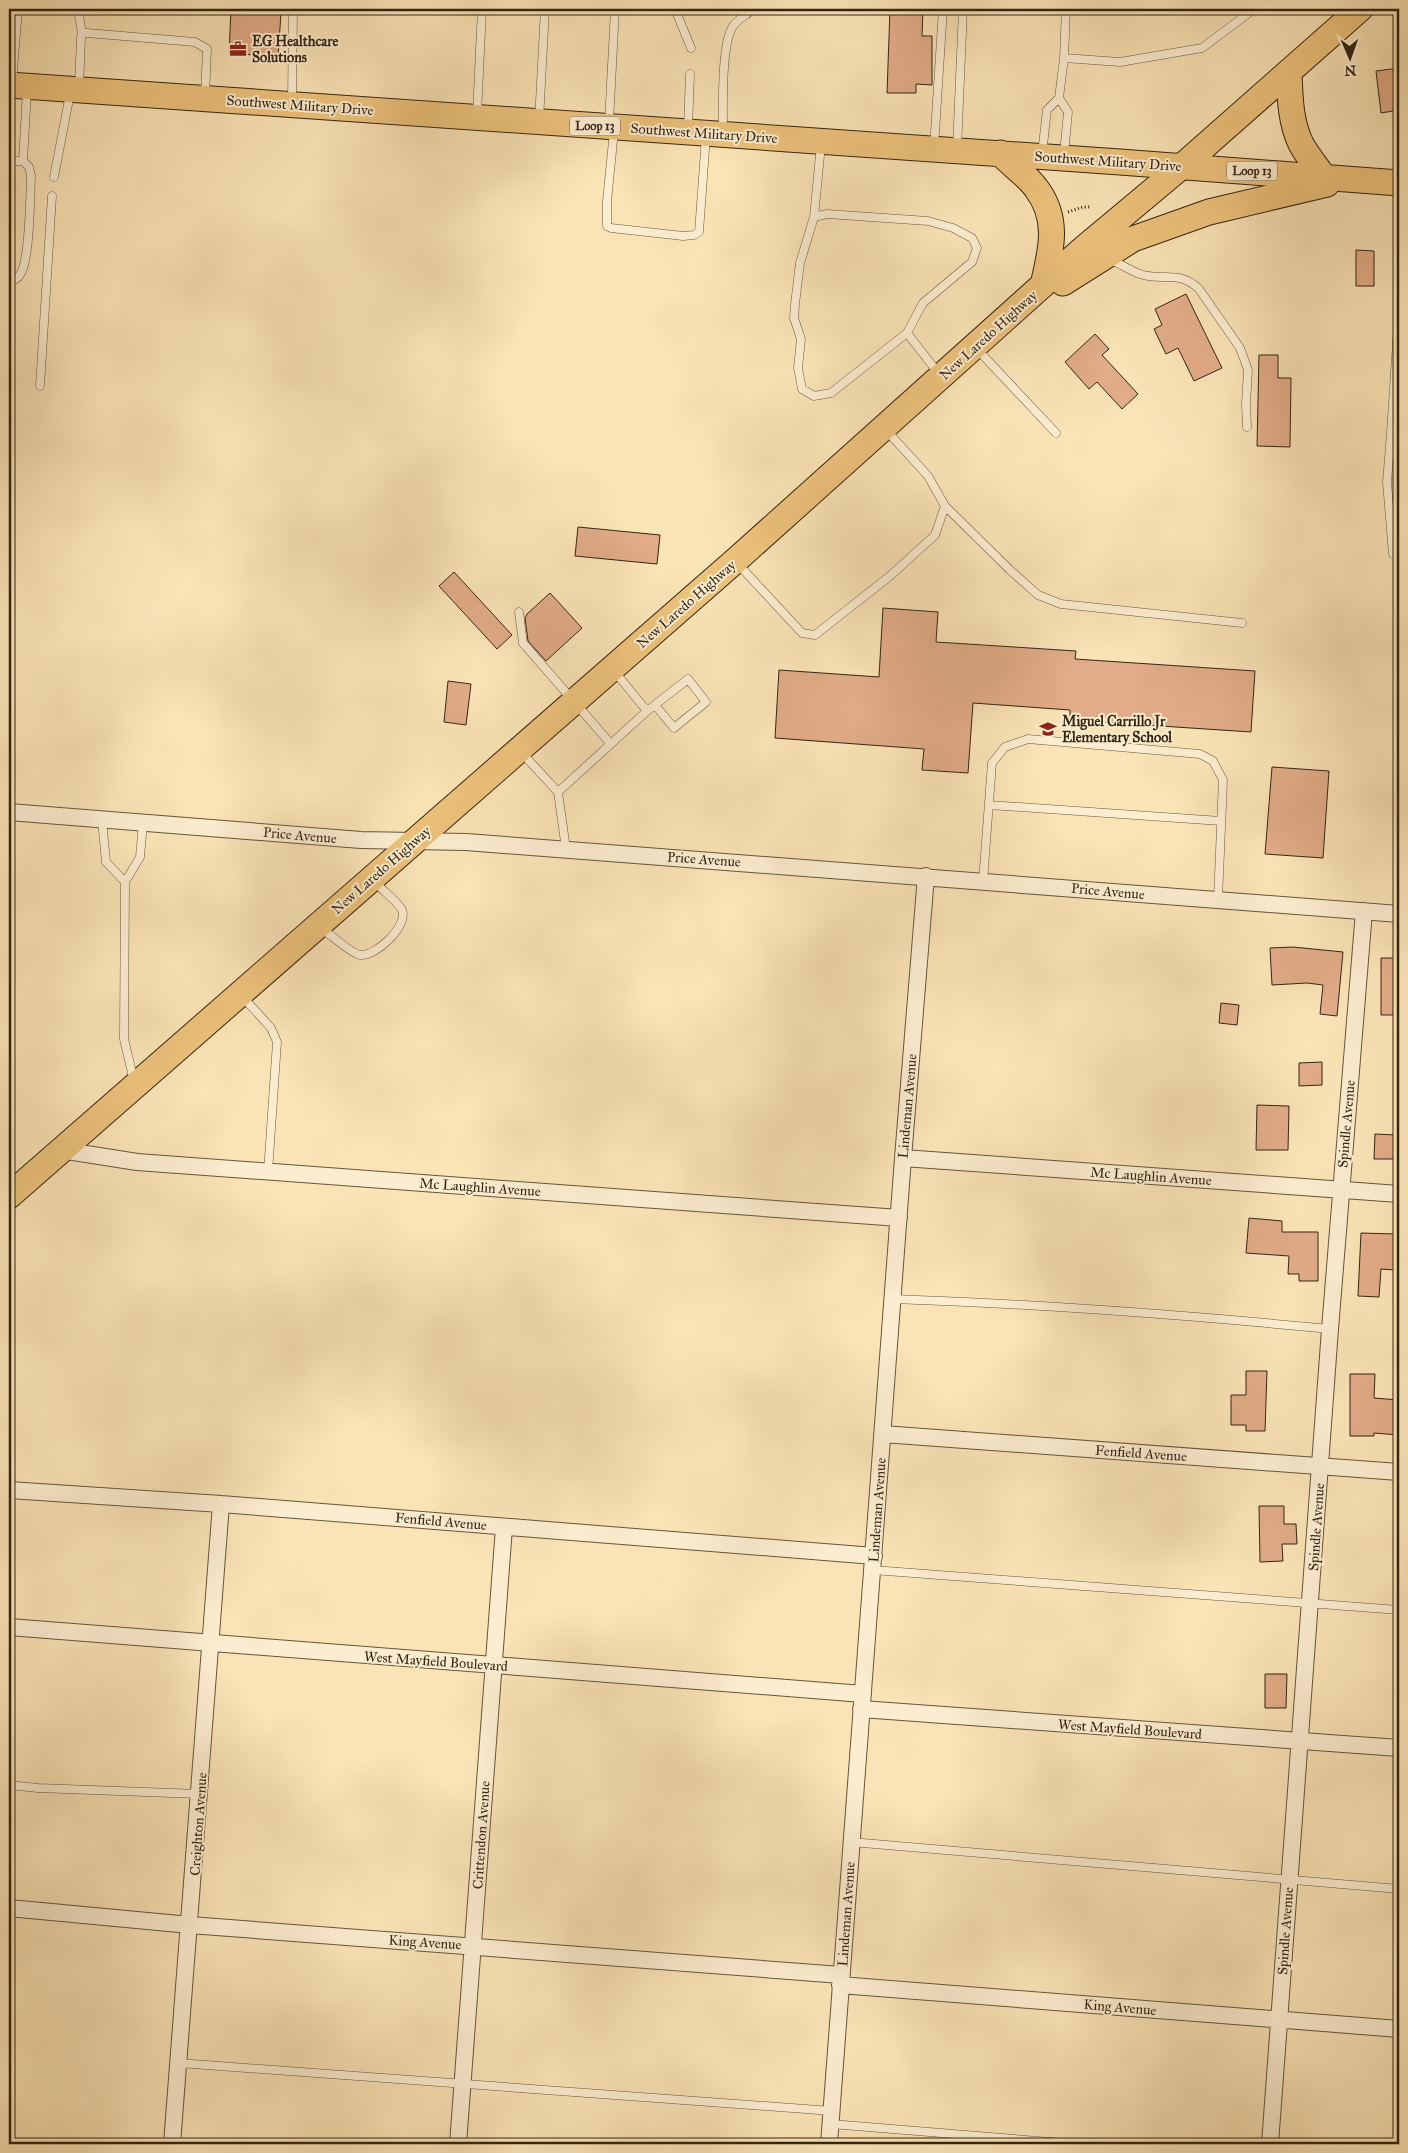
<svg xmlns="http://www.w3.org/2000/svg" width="1408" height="2153" font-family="'IM FELL Great Primer',serif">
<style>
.building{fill:#e1ac87;stroke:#342513}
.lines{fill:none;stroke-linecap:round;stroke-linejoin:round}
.service-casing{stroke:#66553c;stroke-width:9}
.minor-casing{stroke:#66553c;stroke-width:18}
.primary-casing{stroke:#342513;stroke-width:27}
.path{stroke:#342513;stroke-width:3;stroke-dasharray:1 2.5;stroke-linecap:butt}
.service{stroke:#fcedd0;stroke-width:8}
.minor{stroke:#fcedd0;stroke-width:16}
.primary{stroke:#edc27b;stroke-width:25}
.labels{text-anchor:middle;stroke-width:4;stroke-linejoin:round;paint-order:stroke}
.shield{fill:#fcedd0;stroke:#70614c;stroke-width:1}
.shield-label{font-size:12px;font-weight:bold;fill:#342513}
.poi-label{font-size:14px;font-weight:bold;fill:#342513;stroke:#fcedd0;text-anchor:start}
.street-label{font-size:14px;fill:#342513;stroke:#fcedd0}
</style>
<rect width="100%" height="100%" fill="#fae4b6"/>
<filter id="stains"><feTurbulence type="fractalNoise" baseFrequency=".004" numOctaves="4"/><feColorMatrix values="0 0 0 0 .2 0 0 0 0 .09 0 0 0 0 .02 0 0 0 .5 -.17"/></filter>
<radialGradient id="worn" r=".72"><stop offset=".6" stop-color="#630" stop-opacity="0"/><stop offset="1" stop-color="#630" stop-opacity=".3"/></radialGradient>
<!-- building -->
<path class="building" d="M890,9H923L922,36H932V85L916,84V93H887Z
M231,10L281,13L278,57L229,53Z
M1399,68V110L1381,113L1376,71Z
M1356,250L1374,251V286H1356Z
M1186,294L1222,368L1194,381L1178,348L1166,354L1154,329L1162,325L1155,309Z
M1095,334L1109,349L1102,355L1138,394L1122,409L1097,382L1089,389L1065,362Z
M1259,355H1278V378H1291L1290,447L1257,446Z
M578,527L660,535L657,564L575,556Z
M454,572L512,635L497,649L439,586Z
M550,593L582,628L546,661L528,641L525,618L527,614Z
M883,608L938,612L936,642L1076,651L1075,659L1255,671L1251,732L1070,720V710L973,703L968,773L922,770L924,749L775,738L779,670L879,677Z
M448,681L471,684L466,725L444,722Z
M1272,767L1329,771L1323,858L1265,854Z
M1293,947L1343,952L1337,1016L1320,1014L1323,985L1307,983L1272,985L1270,948Z
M1381,958H1399L1398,1015H1381Z
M1221,1003L1239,1005L1237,1025L1219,1023Z
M1322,1062V1085L1299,1086V1063Z
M1257,1105L1289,1106L1288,1150H1256Z
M1375,1134L1396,1135L1395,1159H1374Z
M1249,1218L1282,1221V1232H1318V1281H1299V1274H1288L1289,1256L1246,1253Z
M1361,1233L1396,1234L1394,1270L1381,1269L1379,1297L1358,1296Z
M1246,1371H1267L1265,1431H1246V1425H1231V1395H1246Z
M1350,1374H1375L1374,1398L1399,1400V1435L1374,1433V1436H1350Z
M1259,1506H1284V1524H1296L1297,1544H1282L1283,1561L1260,1562Z
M1265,1674H1287L1286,1708H1265Z"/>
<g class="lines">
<!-- service casing -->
<g class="service-casing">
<path id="service" d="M78,9L82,34
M675,9L691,48
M1064,58L1120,62L1202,48L1254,9
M12,82L18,9
M79,87L81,38L82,34L87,33L195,42L207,49L205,96
M292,103L293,9
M477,114L482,9
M539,120L545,9
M609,122L615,9
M688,128L690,74
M723,130C723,107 721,44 733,26C739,18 747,15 753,9
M614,131L607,201V226L611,228L683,236L694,235L699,232L706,136
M934,147L943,9
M957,148L963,9
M1042,154L1047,110L1059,98
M1064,154L1068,112L1059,98L1064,58L1066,9
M9,161H23L27,90
M54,177L70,94
M814,217L821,145
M1109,259C1119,263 1131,271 1140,274C1163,282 1178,269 1199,289L1240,348L1248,370L1246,404L1247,427
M9,282C15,280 18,279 21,273C30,257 30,198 31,176L29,167L23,161
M1399,312L1391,433L1399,434
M907,333L831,393L814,396L802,389L798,368L801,339L794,318L795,304L800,263L814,217L827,214L928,221L953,228L972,238L977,248L972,262L923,303L907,333L939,374
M977,349L1056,433
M40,386L52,196
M1391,433L1387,482L1393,554
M945,506L1010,570L1038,595L1061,604L1242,623
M738,564L802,633L815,635L890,576L935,535L945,506L928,476L886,430
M519,612L523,643L610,743
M615,672L647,711
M522,753L558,792
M989,805L1221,821
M102,820L106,862L125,882
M566,849L558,792L647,711L688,679L706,702L674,728L655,705
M983,881L992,763L1005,747L1028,739L1200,754L1213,761L1223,780L1218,899
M322,929C330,934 352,954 360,955C375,957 409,926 402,910C398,902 381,889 375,882
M242,996L271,1028L277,1042L268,1172
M134,1081L124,1039L125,882L140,857L143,823
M893,1299C1039,1304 1185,1315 1330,1329
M873,1570L1399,1610
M9,1785L38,1788L199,1794
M851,1842L1399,1889
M179,2063L832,2111
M831,2124L1075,2144"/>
</g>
<!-- minor casing -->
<g class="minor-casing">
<path id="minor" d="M9,812L361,840L466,842L1399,914
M61,1150L137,1162L899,1218
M903,1158L1399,1194
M883,1434L1399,1472
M9,1490L221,1504L874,1556
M9,1627L863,1694
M861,1709L1399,1748
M9,1908L190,1925L841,1975
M840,1985L1399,2029
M172,2144L221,1504
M458,2144L504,1527
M829,2144L903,1158L926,876
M1270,2144L1330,1329L1364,911"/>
</g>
<!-- primary casing -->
<g class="primary-casing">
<path id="primary" d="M1289,72C1290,96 1290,121 1301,144C1307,155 1316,166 1323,176
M9,85L1120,162L1399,183
M1000,153C1011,165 1027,175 1036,188C1060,219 1051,251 1043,285
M1063,283L1133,239L1209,212L1327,184
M9,1196L735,561L1084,248L1181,167L1360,9"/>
</g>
<!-- path -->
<path class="path" d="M1068,212L1083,207H1091"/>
<!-- service -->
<use href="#service" class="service"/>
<!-- minor -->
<use href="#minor" class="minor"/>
<!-- primary -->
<use href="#primary" class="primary"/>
</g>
<!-- icons -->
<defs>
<g id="office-bare" transform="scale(1.35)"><path d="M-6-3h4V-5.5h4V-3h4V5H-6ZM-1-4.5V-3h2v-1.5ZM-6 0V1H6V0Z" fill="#8f2418" stroke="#fcedd0" stroke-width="2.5" paint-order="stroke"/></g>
<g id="school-bare" transform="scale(1.35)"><path d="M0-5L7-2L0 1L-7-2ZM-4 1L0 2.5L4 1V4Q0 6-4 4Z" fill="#8f2418" stroke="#fcedd0" stroke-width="2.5" paint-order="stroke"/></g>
</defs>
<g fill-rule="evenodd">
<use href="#office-bare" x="238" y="49"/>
<use href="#school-bare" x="1048" y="729"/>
</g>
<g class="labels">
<!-- shield labels -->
<g class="shield">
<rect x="570" y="116.5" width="50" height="19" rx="4"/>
<rect x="1227" y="161.5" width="50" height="19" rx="4"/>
</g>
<g class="shield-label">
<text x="595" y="130">Loop 13</text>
<text x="1252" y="175">Loop 13</text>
</g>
<!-- poi labels -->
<g class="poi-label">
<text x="252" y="46">EG Healthcare<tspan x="252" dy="16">Solutions</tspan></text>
<text x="1062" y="726">Miguel Carrillo Jr<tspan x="1062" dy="16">Elementary School</tspan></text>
</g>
<!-- street labels -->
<g class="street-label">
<text transform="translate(300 105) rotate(4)" y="5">Southwest Military Drive</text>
<text transform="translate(704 133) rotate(4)" y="5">Southwest Military Drive</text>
<text transform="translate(1108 161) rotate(4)" y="5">Southwest Military Drive</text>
<text transform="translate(988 335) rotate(-42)" y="5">New Laredo Highway</text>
<text transform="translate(686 604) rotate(-41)" y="5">New Laredo Highway</text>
<text transform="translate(300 835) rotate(5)" y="5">Price Avenue</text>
<text transform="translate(704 859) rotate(4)" y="5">Price Avenue</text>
<text transform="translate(381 870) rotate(-41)" y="5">New Laredo Highway</text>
<text transform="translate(1108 891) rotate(5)" y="5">Price Avenue</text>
<text transform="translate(907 1106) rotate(-85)" y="5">Lindeman Avenue</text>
<text transform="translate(1346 1124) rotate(-85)" y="5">Spindle Avenue</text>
<text transform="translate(1151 1176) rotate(4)" y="5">Mc Laughlin Avenue</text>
<text transform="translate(480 1187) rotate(4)" y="5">Mc Laughlin Avenue</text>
<text transform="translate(1141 1453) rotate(4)" y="5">Fenfield Avenue</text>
<text transform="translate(877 1510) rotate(-86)" y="5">Lindeman Avenue</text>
<text transform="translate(441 1521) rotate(5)" y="5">Fenfield Avenue</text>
<text transform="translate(1316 1527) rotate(-86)" y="5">Spindle Avenue</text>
<text transform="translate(436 1661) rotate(4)" y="5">West Mayfield Boulevard</text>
<text transform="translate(1130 1729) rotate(4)" y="5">West Mayfield Boulevard</text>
<text transform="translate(198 1824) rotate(-86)" y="5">Creighton Avenue</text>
<text transform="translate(481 1835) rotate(-86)" y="5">Crittendon Avenue</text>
<text transform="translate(846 1914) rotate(-86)" y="5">Lindeman Avenue</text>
<text transform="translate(1285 1931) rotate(-86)" y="5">Spindle Avenue</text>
<text transform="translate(425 1942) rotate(4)" y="5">King Avenue</text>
<text transform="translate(1120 2007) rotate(5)" y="5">King Avenue</text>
</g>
</g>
<!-- margin -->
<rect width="1408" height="2153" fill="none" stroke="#fae4b6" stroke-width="30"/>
<rect x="10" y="10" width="1388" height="2133" fill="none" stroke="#342513" stroke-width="2.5"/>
<rect x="15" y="15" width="1378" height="2123" fill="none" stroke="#342513"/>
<!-- north arrow -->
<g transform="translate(1350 58) rotate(178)" stroke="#fcedd0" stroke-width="4" paint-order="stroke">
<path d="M0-4L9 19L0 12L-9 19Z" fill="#342513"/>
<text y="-8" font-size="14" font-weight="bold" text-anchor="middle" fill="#342513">N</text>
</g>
<rect width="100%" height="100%" filter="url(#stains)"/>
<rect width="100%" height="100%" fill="url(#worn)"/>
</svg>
